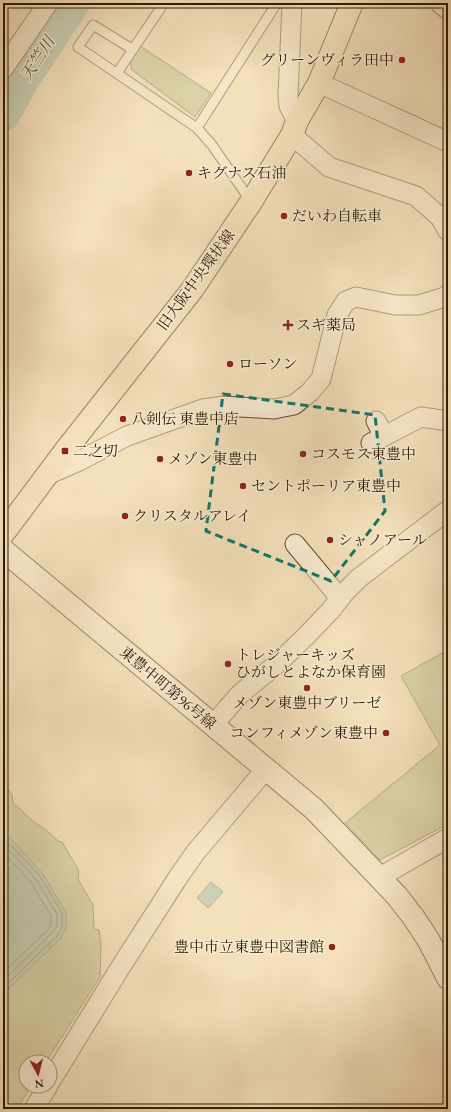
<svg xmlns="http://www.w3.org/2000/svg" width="451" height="1112" font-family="'EB Garamond','Noto Serif JP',serif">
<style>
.green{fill:#bcc290;stroke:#746e48}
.water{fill:#9cbdb0;stroke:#6f7c6a}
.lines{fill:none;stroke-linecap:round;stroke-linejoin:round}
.shore{stroke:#646c58;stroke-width:1}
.river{stroke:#9cbdb0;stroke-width:34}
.lane-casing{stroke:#5e4c30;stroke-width:11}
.street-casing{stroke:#5e4c30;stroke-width:21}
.secondary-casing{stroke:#2c1a01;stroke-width:24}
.primary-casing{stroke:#2c1a01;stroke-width:24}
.lane{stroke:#f8ebd3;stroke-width:9}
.street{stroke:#f8ebd3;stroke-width:19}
.secondary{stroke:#f8ebd3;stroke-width:22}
.primary{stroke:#f4e0bb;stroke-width:22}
.marked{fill:none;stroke:#0f766e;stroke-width:3;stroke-dasharray:8 5;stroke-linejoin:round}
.poi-dot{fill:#8f2418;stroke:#f8ebd3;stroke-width:1.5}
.labels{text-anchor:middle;stroke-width:3;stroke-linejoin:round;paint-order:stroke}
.poi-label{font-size:15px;fill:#2c1a01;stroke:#f8ebd3;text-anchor:start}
.street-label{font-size:15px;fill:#2c1a01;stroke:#f8ebd3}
.water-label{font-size:16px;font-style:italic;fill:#53533e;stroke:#f8ebd3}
</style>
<rect width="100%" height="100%" fill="#f4e0bb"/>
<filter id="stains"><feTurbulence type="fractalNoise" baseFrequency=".005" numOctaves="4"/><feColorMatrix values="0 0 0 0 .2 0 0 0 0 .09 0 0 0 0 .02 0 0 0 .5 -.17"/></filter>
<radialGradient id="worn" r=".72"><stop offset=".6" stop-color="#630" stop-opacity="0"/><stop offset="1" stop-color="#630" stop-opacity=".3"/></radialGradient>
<!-- green -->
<path class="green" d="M140,46L211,93L195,117L132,70L130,62Z
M448,650V824L380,860L345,823L440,745L401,676Z
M3,783L12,795L13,803L34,822L45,829L58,841L62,842L79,871L78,879L93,905L94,929L99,930L101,945L100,977L46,1062H26V1086H31L17,1109H3Z"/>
<!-- water -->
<path class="water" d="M3,832L16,844L43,874L66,913V928L61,938L3,994Z
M211,882L223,892L208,908L197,898Z"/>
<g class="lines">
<!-- shore -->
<path class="shore" d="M3,837L40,876L62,913V927L57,936L3,988
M3,844L36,879L57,914V926L53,932L3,981
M3,852L31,882L51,916V924L49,929L3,973"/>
<!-- river -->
<path class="river" d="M3,115L23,79L73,3"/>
<!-- lane casing -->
<g class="lane-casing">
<path id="lane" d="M132,49L93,25L78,47L197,128L212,145L250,200
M117,73L164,3
M197,128L275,6"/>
</g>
<!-- street casing -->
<g class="street-casing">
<path id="street" d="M292,3L288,96L289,106L297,121
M3,69L48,3
M319,83L448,142
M292,135L329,167L416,196L440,217L448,231
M376,421L384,436
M371,443L421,417L448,421
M49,474L79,461L127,436L203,409L224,406L274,409L294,405L310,392L321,379L337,315L346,301L356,297L395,305H419L445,297L448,294
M295,544L340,598
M213,725L240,694L277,664L306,636L330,611L345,592L359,578L448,510
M380,877L448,838
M50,1082L120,968L177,879L195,853L266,769
M34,1109L48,1086"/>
</g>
<!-- secondary casing -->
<g class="secondary-casing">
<path id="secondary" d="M442,3L448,8
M3,550L314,809L397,896L414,918L429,941L448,978"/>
</g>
<!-- primary casing -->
<g class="primary-casing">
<path id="primary" d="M3,534L65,451L192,290L251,202L292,135L297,121L319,83L352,3"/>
</g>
<!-- lane -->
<use href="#lane" class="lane"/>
<!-- street -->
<use href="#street" class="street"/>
<!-- secondary -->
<use href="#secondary" class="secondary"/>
<!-- primary -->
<use href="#primary" class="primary"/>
</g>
<!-- marked area -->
<path d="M0 0H451V1112H0ZM223,394L375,415L385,511L331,581L206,531Z" fill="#f4e0bb" fill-opacity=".55" fill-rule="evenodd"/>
<path class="marked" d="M223,394L375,415L385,511L331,581L206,531Z"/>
<!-- markers -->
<g class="poi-dot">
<circle cx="402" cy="60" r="4"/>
<circle cx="189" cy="173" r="4"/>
<circle cx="284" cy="216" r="4"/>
<path d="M286 319h4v4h4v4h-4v4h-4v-4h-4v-4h4z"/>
<circle cx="230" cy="364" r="4"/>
<circle cx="123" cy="419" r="4"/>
<rect x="61" y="447" width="8" height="8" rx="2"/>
<circle cx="303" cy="454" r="4"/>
<circle cx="160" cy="459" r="4"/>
<circle cx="243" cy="486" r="4"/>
<circle cx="125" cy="516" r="4"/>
<circle cx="330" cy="540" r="4"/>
<circle cx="228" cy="664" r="4"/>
<circle cx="307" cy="688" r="4"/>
<circle cx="386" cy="733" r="4"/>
<circle cx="332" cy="947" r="4"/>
</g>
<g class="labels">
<!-- poi labels -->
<g class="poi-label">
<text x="394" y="65" text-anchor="end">グリーンヴィラ田中</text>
<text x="197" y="178">キグナス石油</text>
<text x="292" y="221">だいわ自転車</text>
<text x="296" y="330">スギ薬局</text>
<text x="238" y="369">ローソン</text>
<text x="131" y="424">八剣伝 東豊中店</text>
<text x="73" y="456">二之切</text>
<text x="311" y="459">コスモス東豊中</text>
<text x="168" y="464">メゾン東豊中</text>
<text x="251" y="491">セントポーリア東豊中</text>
<text x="133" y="521">クリスタルアレイ</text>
<text x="338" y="545">シャノアール</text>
<text x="236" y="660">トレジャーキッズ<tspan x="236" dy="17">ひがしとよなか保育園</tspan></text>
<text x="307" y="708" text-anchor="middle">メゾン東豊中ブリーゼ</text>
<text x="378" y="738" text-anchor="end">コンフィメゾン東豊中</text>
<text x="324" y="952" text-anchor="end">豊中市立東豊中図書館</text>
</g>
<!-- street labels -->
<g class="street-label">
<text transform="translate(196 280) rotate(-54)" y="5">旧大阪中央環状線</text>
<text transform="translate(168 688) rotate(40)" y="5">東豊中町第96号線</text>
</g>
<!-- water labels -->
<g class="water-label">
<text transform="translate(37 58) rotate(-57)" y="6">天竺川</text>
</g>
</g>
<!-- margin -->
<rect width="451" height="1112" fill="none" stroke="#f4e0bb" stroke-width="16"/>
<rect x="4" y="4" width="443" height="1104" fill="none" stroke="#2c1a01" stroke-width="2"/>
<rect x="8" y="8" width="435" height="1096" fill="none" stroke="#2c1a01"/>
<!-- north arrow -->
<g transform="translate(38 1074) rotate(173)"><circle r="19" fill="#f8ebd3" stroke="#a6977f"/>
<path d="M0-3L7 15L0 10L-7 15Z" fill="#8f2418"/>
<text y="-6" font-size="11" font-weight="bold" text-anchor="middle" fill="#2c1a01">N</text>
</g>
<rect width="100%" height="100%" filter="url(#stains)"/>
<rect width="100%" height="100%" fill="url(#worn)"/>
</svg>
